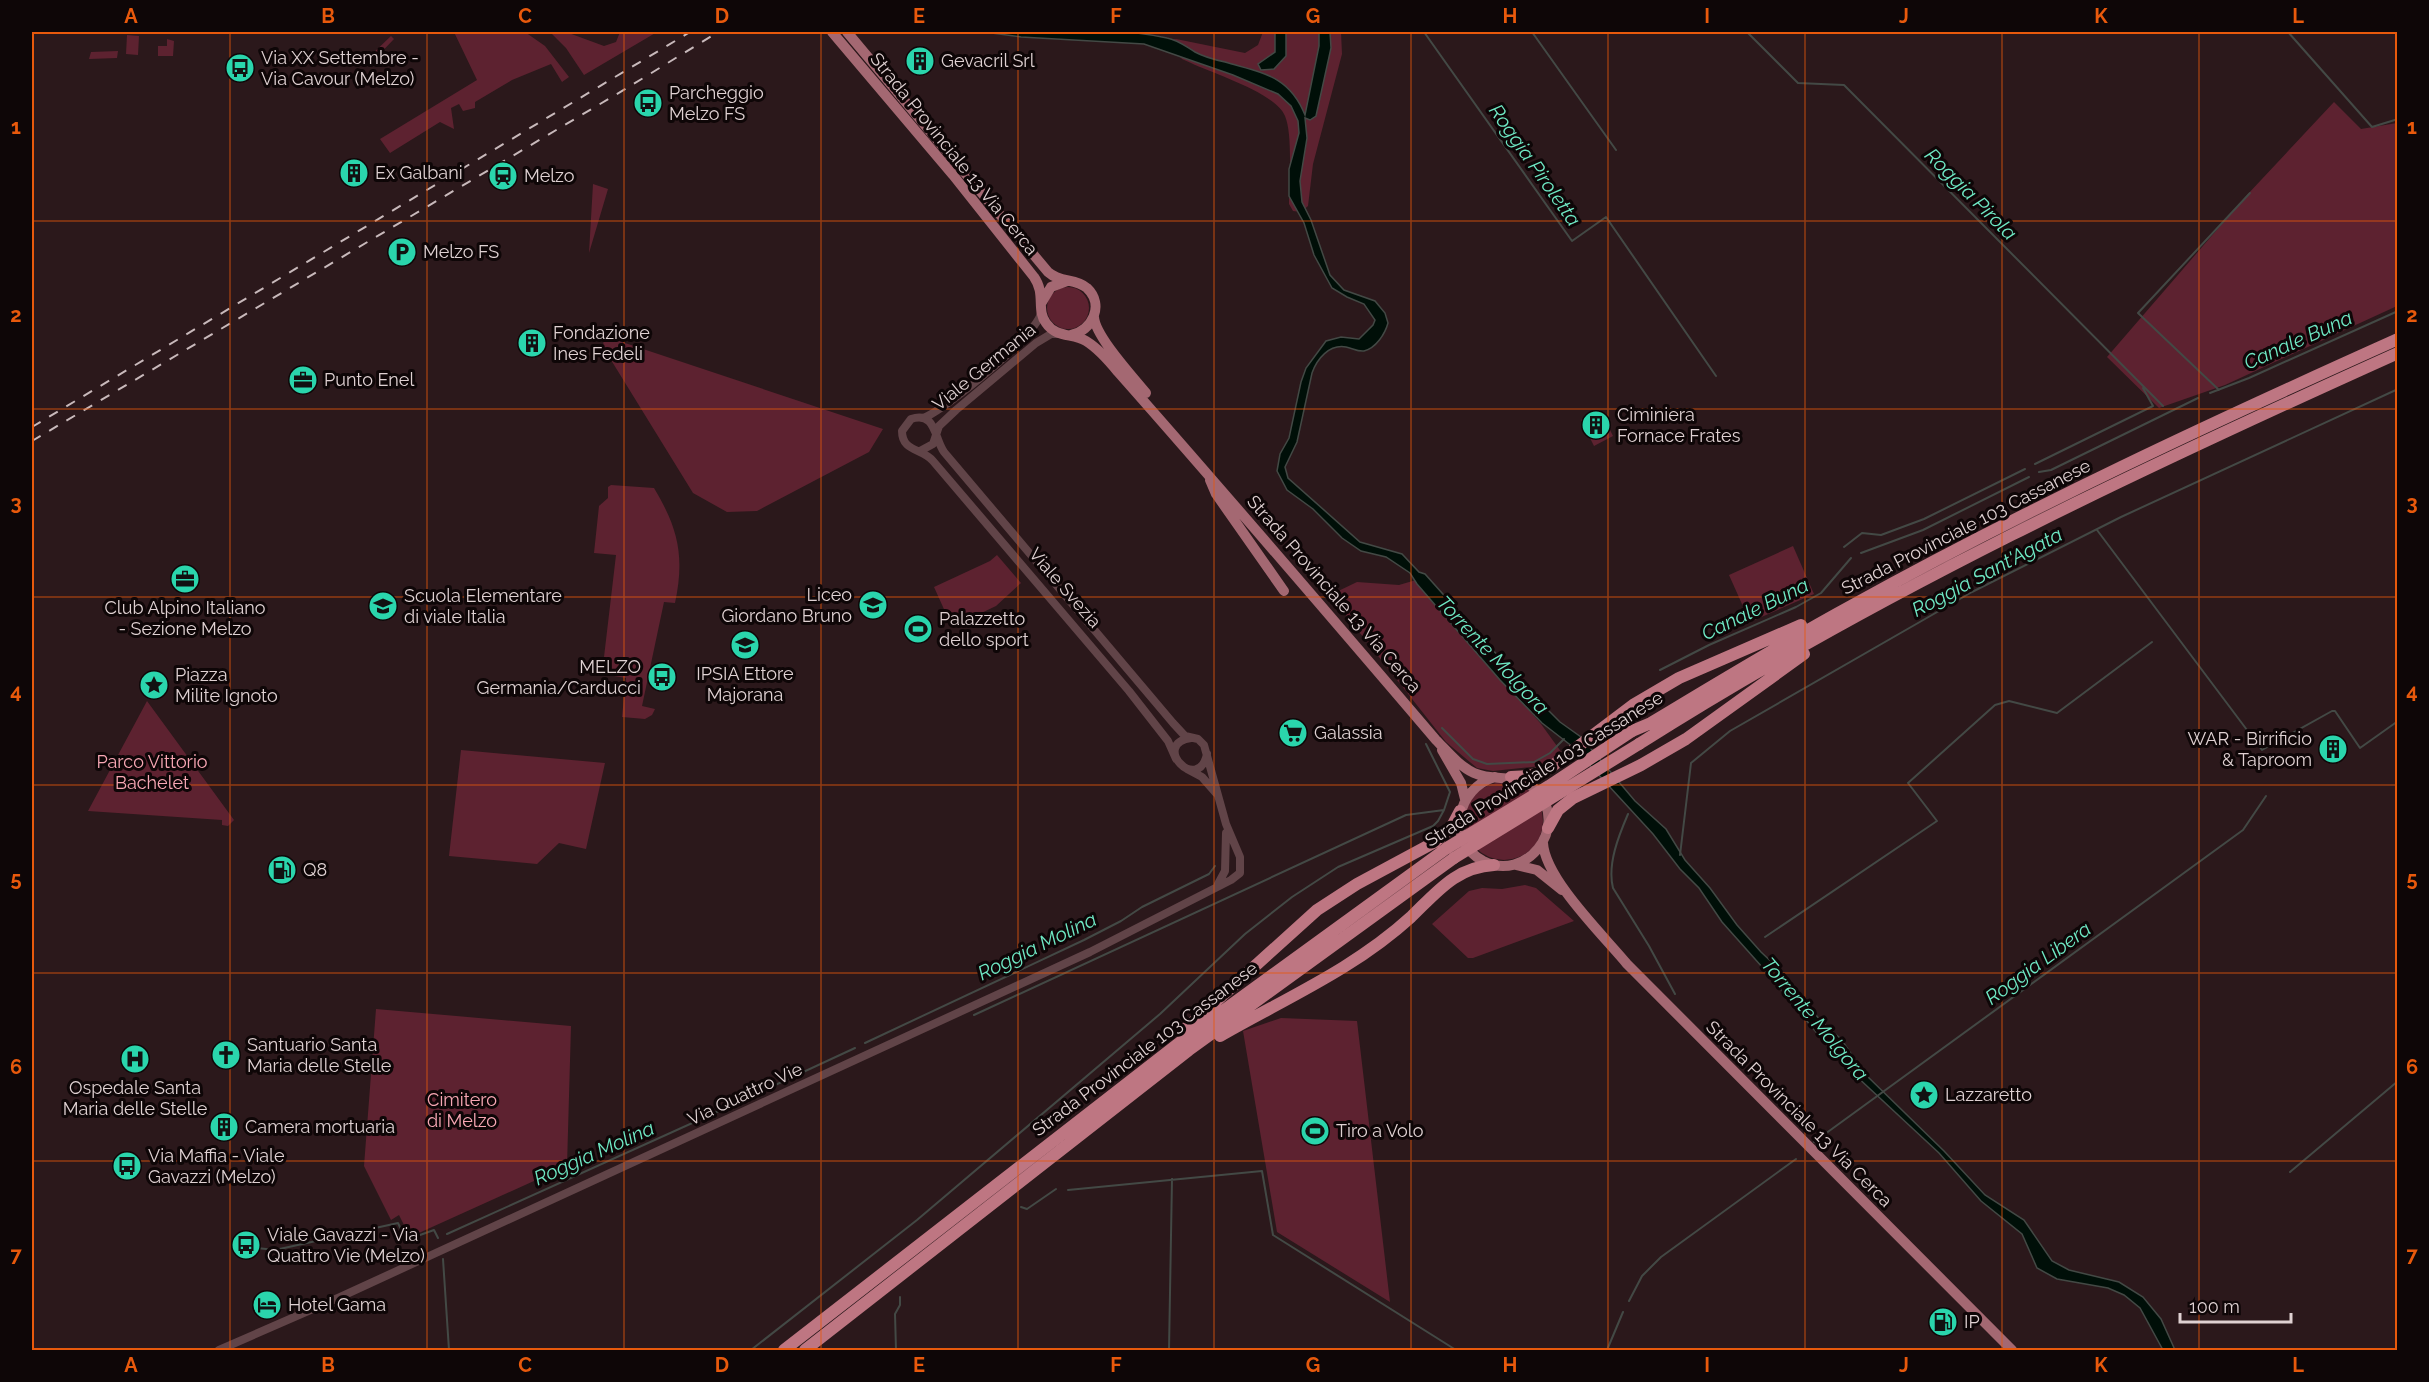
<svg xmlns="http://www.w3.org/2000/svg" width="2429" height="1382" font-family="Raleway,sans-serif">
<style>
.green{fill:#5d2230}
.water{fill:#000f08;stroke:#434945;stroke-width:1.5}
.lines{fill:none;stroke-linecap:round;stroke-linejoin:round}
.stream{stroke:#434945;stroke-width:2}
.minor{stroke:#614448;stroke-width:8}
.major{stroke:#a46872;stroke-width:10}
.highway{stroke:#be7682;stroke-width:12}
.rail{stroke:#c8b9bb;stroke-width:2;stroke-dasharray:10 10;stroke-linecap:butt}
.highway-bridge{stroke:#be7682;stroke-width:12}
.grid{fill:none;stroke:#e8590c;stroke-width:1.5;stroke-opacity:0.55}
.labels{text-anchor:middle;stroke-width:6;stroke-linejoin:round;paint-order:stroke}
.poi-label{font-size:18px;fill:#dfd1d2;stroke:#0e0607;text-anchor:start}
.street-label{font-size:18px;fill:#dfd1d2;stroke:#0e0607}
.park-label{font-size:18px;fill:#f8a7b4;stroke:#0e0607}
.water-label{font-size:20px;font-style:italic;fill:#6fe8c4;stroke:#0e0607}
.neatline{fill:none;stroke:#e8590c;stroke-width:2}
.grid-label{font-size:20px;text-anchor:middle;font-weight:bold;fill:#e8590c}
</style>
<rect width="100%" height="100%" fill="#2b181b"/>
<!-- green -->
<path class="green" d="M454,32H525L545,46L569,77L562,82L551,64L512,80L475,102V108L463,111L459,104L451,108L454,129L440,122L390,153L380,139L477,80Z
M550,32H566L604,46L616,42L620,32H657L584,75L566,48Z
M1263,32H1341L1342,54L1313,164L1308,206L1301,212L1293,211L1289,204C1289,182 1293,135 1285,116C1276,93 1214,74 1191,63L1182,59L1164,40L1176,39L1245,53L1258,45Z
M127,35L139,36L138,55L126,54Z
M391,36L394,39L372,62L368,58Z
M167,39L174,41L173,56H158V46H167Z
M118,51L117,58L89,59L91,52Z
M2334,102L2361,129L2397,123V306L2225,385L2159,408L2107,357L2247,195Z
M593,184L608,189L589,253Z
M1047 308a21 21 0 1 1 42 0a21 21 0 1 1-42 0Z
M604,336L883,429L869,452L757,511L727,512L693,493L603,347Z
M1600,410L1613,436L1594,446L1581,420Z
M611,485L654,488C678,528 685,556 675,603L664,602L642,706L655,709L652,715L645,719L622,717L626,678L602,674L616,555L594,553L599,506L608,498V487Z
M1793,546L1814,594L1750,622L1729,575Z
M997,555L1021,583L996,606L952,627L934,587L990,561Z
M1416,580L1541,724L1562,753L1541,766L1493,771L1477,768L1446,742L1330,595L1357,582L1399,585Z
M147,701L234,820L228,826L222,825V820L88,811Z
M461,750L605,763L586,849L559,843L537,864L449,856Z
M1465 821a39 39 0 1 1 78 0a39 39 0 1 1-78 0Z
M1525,885L1536,888L1574,921L1473,958H1468L1432,924L1469,891L1482,888L1502,889Z
M376,1009L571,1026L567,1166L410,1237L399,1215L391,1220L364,1166Z
M1281,1018L1357,1021L1390,1302L1277,1232L1243,1031Z"/>
<!-- water -->
<path class="water" d="M984,32C1040,32 1113,25 1167,38C1178,40 1185,46 1195,52C1204,57 1216,60 1225,62C1262,73 1289,75 1305,115L1319,46V32H1330L1331,48L1316,116L1310,120L1305,118L1307,138L1300,181L1302,202L1311,220L1330,275L1344,290L1375,301L1385,313L1388,323C1385,334 1376,348 1364,351C1358,352 1352,348 1346,347C1329,344 1317,359 1312,373L1297,442L1285,467L1288,478L1360,542L1402,554L1419,572L1425,574L1533,695L1560,722L1581,737L1635,801L1666,829L1685,860L1710,888L1737,925L1761,952L1779,969L1820,1020L1841,1039L1865,1074L1944,1151L1985,1195L2024,1220L2052,1261L2069,1270L2119,1282L2143,1297L2161,1319L2175,1350H2163L2140,1308L2124,1295L2108,1288L2057,1279L2037,1268L2022,1234L1981,1201L1939,1153L1840,1061L1763,968L1722,922L1699,888L1680,869L1653,834L1573,747L1542,723L1500,680L1417,584L1410,573L1386,557L1361,551L1342,538L1313,509L1287,490L1277,471L1280,454L1289,438L1301,382L1306,368L1326,341L1341,337L1359,339L1373,325L1375,320L1364,304L1347,297L1332,288L1314,255L1304,223L1289,196V169L1299,133L1298,121L1291,106L1278,94L1233,75L1144,44L1021,37Z
M1275,32H1286V56L1274,69L1261,70L1258,64L1275,52Z"/>
<g class="lines">
<!-- stream -->
<path class="stream" d="M1424,32L1572,241L1606,217L1716,376
M1532,32L1616,150
M1747,32L1798,83L1844,85L2163,406
M2288,32L2372,127L2398,119
M2219,390L2138,313L2250,193
M2210,393L2249,378L2398,311
M2035,464L2153,406L2143,388
M2039,472L2051,470L2198,398
M2097,530L2262,750L2332,711H2335L2360,748L2398,721
M1844,547L1862,533L1881,535L1924,519L2025,469
M1861,553L1923,530L2029,477
M1660,670L1709,645L1796,607L1821,593L1851,558
M1442,728L1473,759L1487,764L1534,762L1550,753L1564,739
M1628,814C1619,835 1607,864 1613,888L1649,946L1675,994
M1680,855L1691,763L1730,731L1972,592L2121,517L2398,389
M1765,937L1937,821L1908,783L1995,705L2009,701L2057,713L2152,642
M974,1015L1406,815L1444,810L1450,792L1426,744
M865,1043L1084,940L1121,921L1142,907L1209,874L1215,866
M760,1092L855,1048
M1814,1142L2243,830L2266,796
M2290,1172L2398,1081
M1068,1190L1262,1171L1273,1235L1456,1350
M1021,1207L1027,1209L1056,1189
M447,1234L752,1096
M257,1248L275,1250L398,1223L406,1240L434,1230L438,1238
M443,1259L449,1350
M1629,1301L1642,1276L1661,1257L1796,1159
M751,1350L917,1220L1160,1014L1245,934L1292,897L1338,867L1433,826L1438,821L1444,810
M896,1350L895,1314L900,1305V1297
M1169,1350L1172,1179
M1607,1350L1623,1312"/>
<!-- minor -->
<path class="minor" d="M923,418C945,410 1039,334 1041,312
M920,451L933,444L939,426L956,410L1036,343L1051,334H1059
M1191,738C1150,744 1198,795 1207,754
M1187,769L1202,777L1216,793
M1218,884L1225,871L1226,833
M219,1350L338,1298L1090,952L1231,880L1240,873V857L1226,824L1204,745L1198,739L1185,736L1173,723L944,452C934,438 936,411 911,419L902,431C902,452 922,448 933,461L1129,691L1168,741L1176,759"/>
<!-- major -->
<path class="major" d="M832,32L953,175L1034,277C1046,294 1036,310 1046,323C1056,338 1073,333 1086,341C1099,349 1109,361 1118,372C1226,494 1331,617 1436,740C1447,751 1459,766 1474,773C1496,783 1519,771 1538,792C1569,828 1526,883 1483,861C1445,840 1457,788 1495,777
M847,32L1048,272C1060,283 1075,278 1087,288C1105,305 1092,331 1071,335
M1042,302L1051,287L1067,281
M1094,317C1095,336 1133,377 1146,393
M1210,480L1216,494L1284,591
M1442,750L1461,783L1465,799
M1543,843C1545,879 1604,936 1627,964L2012,1350
M1516,865L1537,870L1562,890"/>
<!-- highway -->
<path class="highway" d="M1632,731L1651,723C1717,683 1783,643 1851,606C2028,508 2213,422 2398,339
M1639,744C1880,591 2138,470 2398,353
M1511,777L1529,776L1547,770L1633,705L1679,678L1801,625
M1548,828L1558,810L1573,798L1641,765L1686,739L1804,654
M1182,1032L1317,910L1357,884L1435,842L1451,828L1460,811
M1220,1036C1286,998 1354,969 1411,917C1437,892 1456,867 1494,865
M784,1350L1183,1040L1447,848
M805,1350L1189,1050L1454,858"/>
<!-- rail -->
<path class="rail" d="M32,427L690,32
M32,441L627,88L718,32"/>
<!-- highway-bridge -->
<path class="highway-bridge" d="M1447,848L1549,786L1632,731
M1454,858L1639,744"/>
</g>
<!-- grid -->
<path class="grid" d="M230,32V1350M427,32V1350M624,32V1350M821,32V1350M1018,32V1350M1214,32V1350M1411,32V1350M1608,32V1350M1805,32V1350M2002,32V1350M2199,32V1350M32,221H2398M32,409H2398M32,597H2398M32,785H2398M32,973H2398M32,1161H2398"/>
<!-- icons -->
<defs>
<g id="building-disc" transform="scale(1.5)"><circle r="9.5" fill="#2ad5ac" stroke="#0e0607"/><path d="M-4-6H4V6H1V3H-1V6H-4ZM-2.5-4.3h1.7v1.8h-1.7ZM.8-4.3h1.7v1.8H.8ZM-2.5-1h1.7V.8h-1.7ZM.8-1h1.7V.8H.8Z" fill="#111"/></g>
<g id="bus-disc" transform="scale(1.5)"><circle r="9.5" fill="#2ad5ac" stroke="#0e0607"/><path d="M-5-6H5V4H4V6H2V4H-2V6H-4V4H-5ZM-3.5-4V0h7V-4ZM-3.5 1.2v1.5H-2V1.2ZM2 1.2v1.5H3.5V1.2Z" fill="#111"/></g>
<g id="station-disc" transform="scale(1.5)"><circle r="9.5" fill="#2ad5ac" stroke="#0e0607"/><path d="M-3-6H3Q5-6 5-4V2Q5 4 3 4L4.5 6H3L1.5 4h-3L-3 6H-4.5L-3 4Q-5 4-5 2V-4Q-5-6-3-6ZM-3.5-4v3h7v-3ZM-3.5 1v1.5H-2V1ZM2 1v1.5H3.5V1Z" fill="#111"/></g>
<g id="parking-disc" transform="scale(1.5)"><circle r="9.5" fill="#2ad5ac" stroke="#0e0607"/><path d="M-3.5-5.5H1a3.5 3.5 0 0 1 0 7H-1V5.5H-3.5ZM-1-3.4V-.6H.8a1.4 1.4 0 0 0 0-2.8Z" fill="#111"/></g>
<g id="office-disc" transform="scale(1.5)"><circle r="9.5" fill="#2ad5ac" stroke="#0e0607"/><path d="M-6-3h4V-5.5h4V-3h4V5H-6ZM-1-4.5V-3h2v-1.5ZM-6 0V1H6V0Z" fill="#111"/></g>
<g id="school-disc" transform="scale(1.5)"><circle r="9.5" fill="#2ad5ac" stroke="#0e0607"/><path d="M0-5L7-2L0 1L-7-2ZM-4 1L0 2.5L4 1V4Q0 6-4 4Z" fill="#111"/></g>
<g id="stadium-disc" transform="scale(1.5)"><circle r="9.5" fill="#2ad5ac" stroke="#0e0607"/><path d="M0-5a6.5 5 0 1 0 0 10a6.5 5 0 1 0 0-10ZM-3.5-1.8h7v3.6h-7Z" fill="#111"/></g>
<g id="sight-disc" transform="scale(1.5)"><circle r="9.5" fill="#2ad5ac" stroke="#0e0607"/><path d="M0-6L1.8-2.2L6-1.7L2.9 1.2L3.7 5.4L0 3.3L-3.7 5.4L-2.9 1.2L-6-1.7L-1.8-2.2Z" fill="#111"/></g>
<g id="supermarket-disc" transform="scale(1.5)"><circle r="9.5" fill="#2ad5ac" stroke="#0e0607"/><path d="M-6-5.5h2.5l.6 2H6L4.5 2H-2.5L-4.4-4H-6ZM-1.5 3.2a1.3 1.3 0 1 0 .1 0ZM3 3.2a1.3 1.3 0 1 0 .1 0Z" fill="#111"/></g>
<g id="fuel-disc" transform="scale(1.5)"><circle r="9.5" fill="#2ad5ac" stroke="#0e0607"/><path d="M-5.5-6h7V0h2V4h1.3V-2.5L3-4.5l.8-.8L6-3V5H2.5V1h-1V6h-7ZM-4.2-4.7v3.2H.2V-4.7Z" fill="#111"/></g>
<g id="church-disc" transform="scale(1.5)"><circle r="9.5" fill="#2ad5ac" stroke="#0e0607"/><path d="M-1.2-6h2.4v3.5h3.3v2.4h-3.3V6h-2.4V-.1h-3.3v-2.4h3.3Z" fill="#111"/></g>
<g id="hospital-disc" transform="scale(1.5)"><circle r="9.5" fill="#2ad5ac" stroke="#0e0607"/><path d="M-5-5h3v3.5h4V-5h3V5h-3V1.5h-4V5h-3Z" fill="#111"/></g>
<g id="hotel-disc" transform="scale(1.5)"><circle r="9.5" fill="#2ad5ac" stroke="#0e0607"/><path d="M-6-4.5h1.5V1H6V5H4.5V3h-9V5H-6ZM-4 0a1.8 1.8 0 1 1 3.6 0ZM.5 0V-2.5h3Q6-2.5 6 0Z" fill="#111"/></g>
</defs>
<g fill-rule="evenodd">
<use href="#building-disc" x="920" y="61"/>
<use href="#bus-disc" x="240" y="68"/>
<use href="#bus-disc" x="648" y="103"/>
<use href="#building-disc" x="354" y="173"/>
<use href="#station-disc" x="503" y="176"/>
<use href="#parking-disc" x="402" y="252"/>
<use href="#building-disc" x="532" y="343"/>
<use href="#office-disc" x="303" y="380"/>
<use href="#building-disc" x="1596" y="425"/>
<use href="#office-disc" x="185" y="579"/>
<use href="#school-disc" x="873" y="605"/>
<use href="#school-disc" x="383" y="606"/>
<use href="#stadium-disc" x="918" y="629"/>
<use href="#school-disc" x="745" y="645"/>
<use href="#bus-disc" x="662" y="677"/>
<use href="#sight-disc" x="154" y="685"/>
<use href="#supermarket-disc" x="1293" y="733"/>
<use href="#building-disc" x="2333" y="749"/>
<use href="#fuel-disc" x="282" y="870"/>
<use href="#church-disc" x="226" y="1055"/>
<use href="#hospital-disc" x="135" y="1059"/>
<use href="#sight-disc" x="1924" y="1095"/>
<use href="#building-disc" x="224" y="1127"/>
<use href="#stadium-disc" x="1315" y="1131"/>
<use href="#bus-disc" x="127" y="1166"/>
<use href="#bus-disc" x="246" y="1245"/>
<use href="#hotel-disc" x="267" y="1305"/>
<use href="#fuel-disc" x="1943" y="1322"/>
</g>
<g class="labels">
<!-- poi labels -->
<g class="poi-label">
<text x="261" y="64">Via XX Settembre -<tspan x="261" dy="21">Via Cavour (Melzo)</tspan></text>
<text x="941" y="67">Gevacril Srl</text>
<text x="669" y="99">Parcheggio<tspan x="669" dy="21">Melzo FS</tspan></text>
<text x="375" y="179">Ex Galbani</text>
<text x="524" y="182">Melzo</text>
<text x="423" y="258">Melzo FS</text>
<text x="553" y="339">Fondazione<tspan x="553" dy="21">Ines Fedeli</tspan></text>
<text x="324" y="386">Punto Enel</text>
<text x="1617" y="421">Ciminiera<tspan x="1617" dy="21">Fornace Frates</tspan></text>
<text x="852" y="601" text-anchor="end">Liceo<tspan x="852" dy="21">Giordano Bruno</tspan></text>
<text x="404" y="602">Scuola Elementare<tspan x="404" dy="21">di viale Italia</tspan></text>
<text x="185" y="614" text-anchor="middle">Club Alpino Italiano<tspan x="185" dy="21">- Sezione Melzo</tspan></text>
<text x="939" y="625">Palazzetto<tspan x="939" dy="21">dello sport</tspan></text>
<text x="641" y="673" text-anchor="end">MELZO<tspan x="641" dy="21">Germania/Carducci</tspan></text>
<text x="745" y="680" text-anchor="middle">IPSIA Ettore<tspan x="745" dy="21">Majorana</tspan></text>
<text x="175" y="681">Piazza<tspan x="175" dy="21">Milite Ignoto</tspan></text>
<text x="1314" y="739">Galassia</text>
<text x="2312" y="745" text-anchor="end">WAR - Birrificio<tspan x="2312" dy="21">&amp; Taproom</tspan></text>
<text x="303" y="876">Q8</text>
<text x="247" y="1051">Santuario Santa<tspan x="247" dy="21">Maria delle Stelle</tspan></text>
<text x="135" y="1094" text-anchor="middle">Ospedale Santa<tspan x="135" dy="21">Maria delle Stelle</tspan></text>
<text x="1945" y="1101">Lazzaretto</text>
<text x="245" y="1133">Camera mortuaria</text>
<text x="1336" y="1137">Tiro a Volo</text>
<text x="148" y="1162">Via Maffia - Viale<tspan x="148" dy="21">Gavazzi (Melzo)</tspan></text>
<text x="267" y="1241">Viale Gavazzi - Via<tspan x="267" dy="21">Quattro Vie (Melzo)</tspan></text>
<text x="288" y="1311">Hotel Gama</text>
<text x="1964" y="1328">IP</text>
</g>
<!-- street labels -->
<g class="street-label">
<text transform="translate(954 154) rotate(51)" y="6">Strada Provinciale 13 Via Cerca</text>
<text transform="translate(984 367) rotate(-39)" y="6">Viale Germania</text>
<text transform="translate(1966 527) rotate(-27)" y="6">Strada Provinciale 103 Cassanese</text>
<text transform="translate(1065 588) rotate(49)" y="6">Viale Svezia</text>
<text transform="translate(1334 594) rotate(49)" y="6">Strada Provinciale 13 Via Cerca</text>
<text transform="translate(1544 769) rotate(-32)" y="6">Strada Provinciale 103 Cassanese</text>
<text transform="translate(1145 1049) rotate(-37)" y="6">Strada Provinciale 103 Cassanese</text>
<text transform="translate(745 1094) rotate(-25)" y="6">Via Quattro Vie</text>
<text transform="translate(1799 1114) rotate(45)" y="6">Strada Provinciale 13 Via Cerca</text>
</g>
<!-- park labels -->
<g class="park-label">
<text x="152" y="768">Parco Vittorio<tspan x="152" dy="21">Bachelet</tspan></text>
<text x="462" y="1106">Cimitero<tspan x="462" dy="21">di Melzo</tspan></text>
</g>
<!-- water labels -->
<g class="water-label">
<text transform="translate(1535 165) rotate(55)" y="7">Roggia Piroletta</text>
<text transform="translate(1971 194) rotate(45)" y="7">Roggia Pirola</text>
<text transform="translate(2298 340) rotate(-24)" y="7">Canale Buna</text>
<text transform="translate(1987 572) rotate(-28)" y="7">Roggia Sant'Agata</text>
<text transform="translate(1755 609) rotate(-26)" y="7">Canale Buna</text>
<text transform="translate(1493 655) rotate(47)" y="7">Torrente Molgora</text>
<text transform="translate(1037 946) rotate(-26)" y="7">Roggia Molina</text>
<text transform="translate(2038 963) rotate(-36)" y="7">Roggia Libera</text>
<text transform="translate(1815 1019) rotate(50)" y="7">Torrente Molgora</text>
<text transform="translate(594 1153) rotate(-24)" y="7">Roggia Molina</text>
</g>
</g>
<!-- border -->
<rect width="2429" height="1382" fill="none" stroke="#0e0607" stroke-width="66"/>
<!-- scale -->
<path d="M2180 1313v9h111v-9" fill="none" stroke="#dfd1d2" stroke-width="3"/>
<text x="2189" y="1313" font-size="18" fill="#dfd1d2" stroke="#0e0607" stroke-width="4.5" paint-order="stroke">100 m</text>
<rect x="33" y="33" width="2363" height="1316" class="neatline"/>
<g class="grid-label">
<text x="131" y="23">A</text>
<text x="328" y="23">B</text>
<text x="525" y="23">C</text>
<text x="722" y="23">D</text>
<text x="919" y="23">E</text>
<text x="1116" y="23">F</text>
<text x="1313" y="23">G</text>
<text x="1510" y="23">H</text>
<text x="1707" y="23">I</text>
<text x="1904" y="23">J</text>
<text x="2101" y="23">K</text>
<text x="2298" y="23">L</text>
<text x="16" y="134">1</text>
<text x="2412" y="134">1</text>
<text x="16" y="322">2</text>
<text x="2412" y="322">2</text>
<text x="16" y="510">3</text>
<text x="2412" y="510">3</text>
<text x="16" y="698">4</text>
<text x="2412" y="698">4</text>
<text x="16" y="886">5</text>
<text x="2412" y="886">5</text>
<text x="16" y="1074">6</text>
<text x="2412" y="1074">6</text>
<text x="16" y="1262">7</text>
<text x="2412" y="1262">7</text>
<text x="131" y="1372">A</text>
<text x="328" y="1372">B</text>
<text x="525" y="1372">C</text>
<text x="722" y="1372">D</text>
<text x="919" y="1372">E</text>
<text x="1116" y="1372">F</text>
<text x="1313" y="1372">G</text>
<text x="1510" y="1372">H</text>
<text x="1707" y="1372">I</text>
<text x="1904" y="1372">J</text>
<text x="2101" y="1372">K</text>
<text x="2298" y="1372">L</text>
</g>
</svg>
